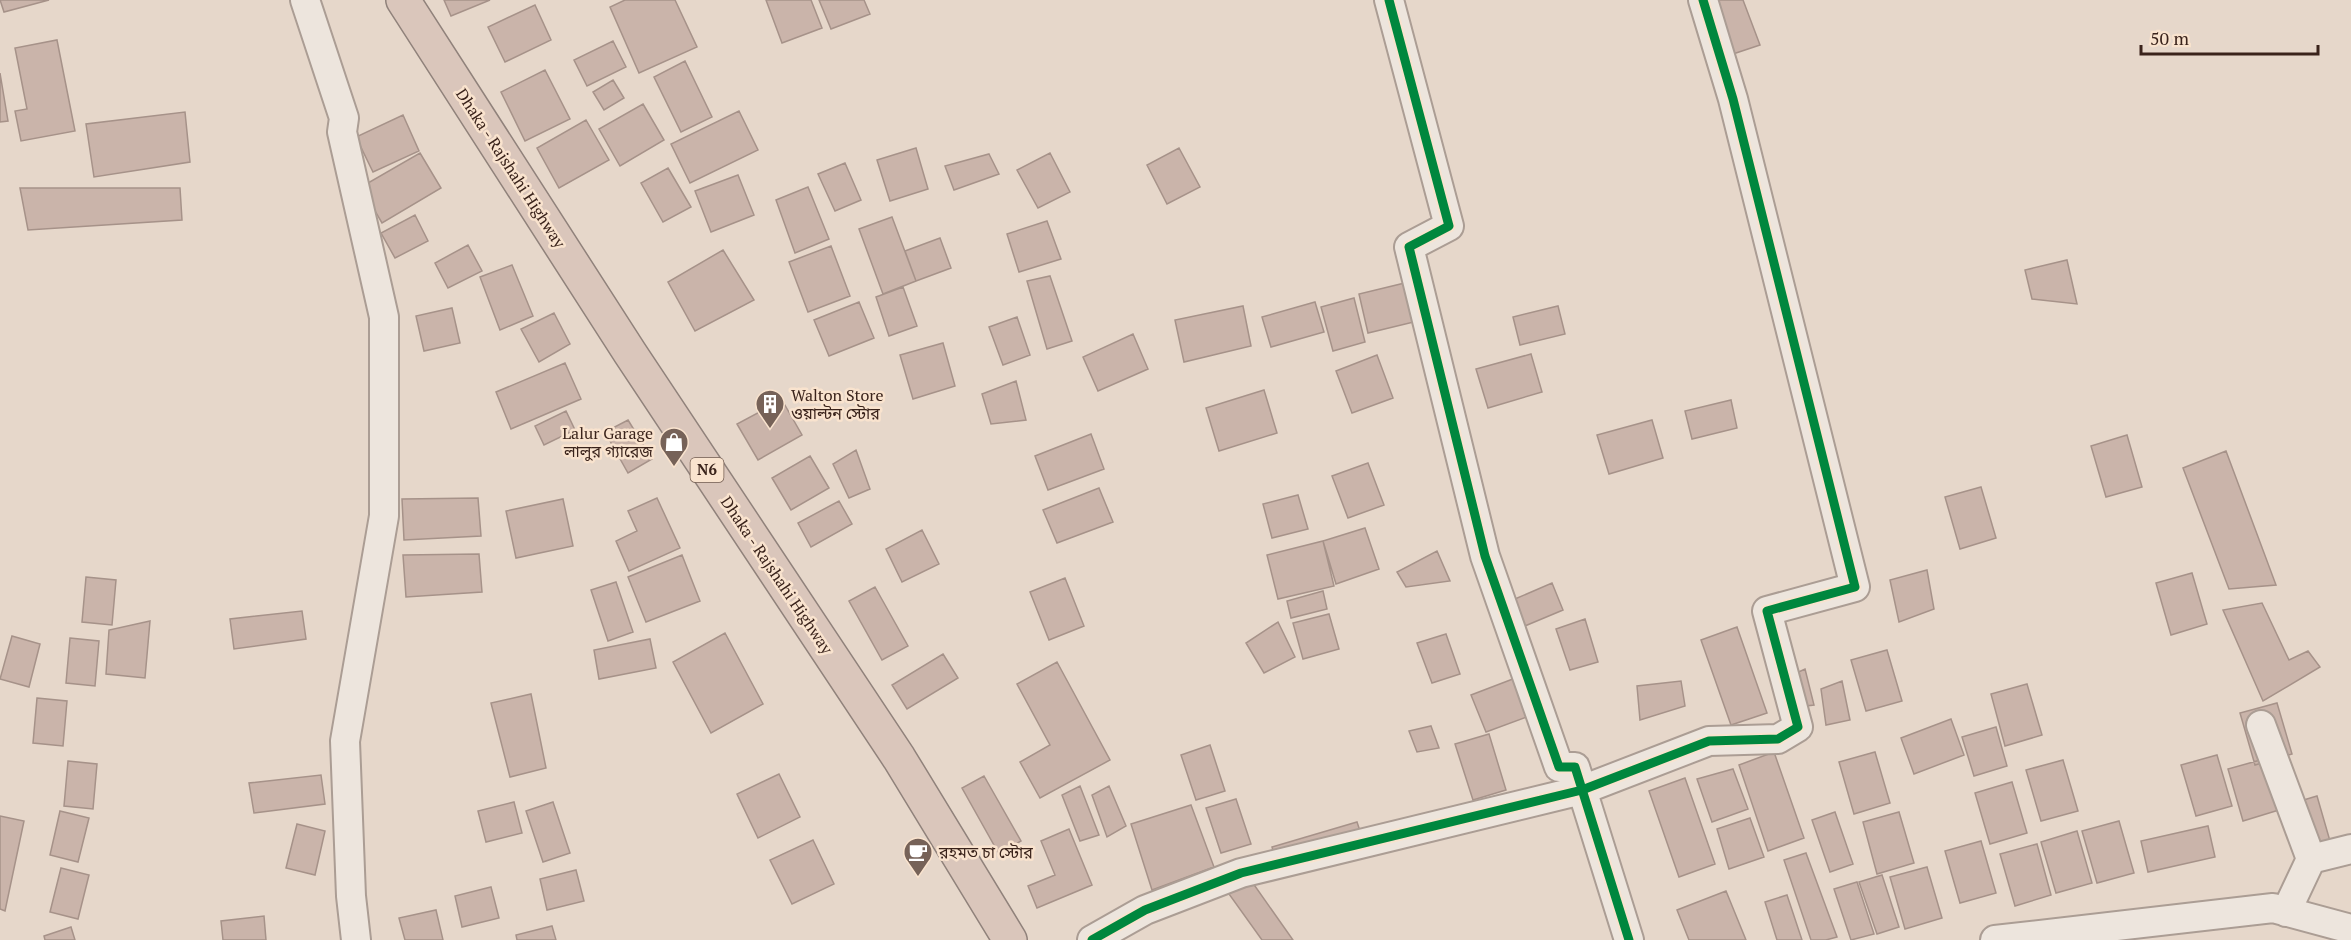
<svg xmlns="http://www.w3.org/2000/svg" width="2351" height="940" font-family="'PT Serif','Noto Sans Bengali',serif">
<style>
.building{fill:#cab4aa;stroke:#a69289;stroke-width:1.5}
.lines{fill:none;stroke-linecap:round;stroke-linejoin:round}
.minor-casing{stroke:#ab9d94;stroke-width:32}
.highway-casing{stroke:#90827b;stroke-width:36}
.minor{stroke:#ede5dd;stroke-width:28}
.highway{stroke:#dac6bb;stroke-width:33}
.cycleway-casing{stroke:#f9e3ce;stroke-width:13}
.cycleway{stroke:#00873e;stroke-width:9}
.labels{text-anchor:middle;stroke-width:5;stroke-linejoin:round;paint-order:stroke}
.shield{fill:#f9e3ce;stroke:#735d51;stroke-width:1.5}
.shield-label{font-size:15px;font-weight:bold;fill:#3a231b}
.street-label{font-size:16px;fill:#3a231b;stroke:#f9e3ce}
.poi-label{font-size:16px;fill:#3a231b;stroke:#f9e3ce;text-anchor:start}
</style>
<rect width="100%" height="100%" fill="#e6d7ca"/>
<!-- building -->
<path class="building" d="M0,0H49L4,12Z
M444,0H490L451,16Z
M625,0H675L697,47L639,73L610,7Z
M766,0H811L822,28L782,43Z
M819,0H864L870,14L831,29Z
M1713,0H1743L1760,45L1730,55Z
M535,5L551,40L505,62L488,27Z
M57,40L75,131L21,141L15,111L27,109L15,48Z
M613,41L626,67L587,86L574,60Z
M685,61L712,117L681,132L654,77Z
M545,70L570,119L525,141L501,92Z
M0,73L8,121L0,122Z
M613,80L624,98L604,110L593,92Z
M643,104L664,140L620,166L599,129Z
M739,111L758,150L690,183L671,144Z
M185,112L190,162L94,177L86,124Z
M403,115L419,151L373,172L356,137Z
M586,120L609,160L559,188L537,148Z
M916,148L928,189L890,201L877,160Z
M1179,148L1200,187L1167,204L1147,165Z
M420,153L441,188L382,223L361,187Z
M1050,153L1070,192L1038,208L1017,170Z
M989,154L999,174L954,190L945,166Z
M845,163L861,200L835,211L818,174Z
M668,168L691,207L663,222L641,183Z
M738,175L754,215L711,232L695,191Z
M808,187L829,239L795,253L776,200Z
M20,188H180L182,220L28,230Z
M415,215L428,241L395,258L381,233Z
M892,217L916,281L883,294L859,229Z
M1047,221L1061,259L1019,272L1007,234Z
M940,238L951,268L916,281L905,251Z
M468,245L482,271L448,288L435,263Z
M831,246L850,296L808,312L789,262Z
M723,250L754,300L695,331L668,282Z
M2067,260L2077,304L2032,299L2025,270Z
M512,265L533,316L500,330L480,277Z
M1050,276L1072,341L1047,349L1027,281Z
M1413,281L1422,320L1368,333L1359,294Z
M903,287L917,326L889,336L876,297Z
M1354,298L1365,342L1333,351L1321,307Z
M859,302L874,338L829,356L814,320Z
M1315,302L1324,332L1271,347L1262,317Z
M1243,306L1251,346L1184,362L1175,320Z
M1558,306L1565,334L1520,345L1513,317Z
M452,308L460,343L424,351L416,316Z
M554,313L570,344L539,362L521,329Z
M1017,317L1030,355L1003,365L989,327Z
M1133,334L1148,369L1098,391L1083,357Z
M943,343L955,386L913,399L900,355Z
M1531,354L1542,392L1488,408L1476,369Z
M1377,355L1393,398L1352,413L1336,371Z
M565,363L581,399L511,429L496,392Z
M1016,381L1026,420L991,424L982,394Z
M1264,390L1277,433L1219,451L1206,408Z
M782,400L802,435L758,460L737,424Z
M1731,400L1737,428L1692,439L1685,411Z
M566,411L575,430L544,445L535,426Z
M628,420L652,459L628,473L605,432Z
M1652,420L1663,458L1609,474L1597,435Z
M1091,434L1104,469L1048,490L1035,456Z
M2127,435L2142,487L2106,497L2091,446Z
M856,450L870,489L849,498L833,464Z
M2226,451L2276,585L2229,589L2183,468Z
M810,456L829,488L791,510L772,478Z
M1368,463L1384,505L1348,518L1332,476Z
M1981,487L1996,538L1960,549L1945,497Z
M1099,488L1113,522L1057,543L1043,510Z
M1298,495L1308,529L1272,538L1263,504Z
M478,498L481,536L404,540L402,499Z
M657,498L680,548L629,571L616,541L637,531L628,511Z
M563,499L573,546L516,558L506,511Z
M839,501L852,524L811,547L798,523Z
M1365,528L1379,569L1336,584L1323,541Z
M922,530L939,564L902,582L886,549Z
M1323,541L1334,586L1278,599L1267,555Z
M1437,551L1450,581L1406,587L1397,572Z
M479,554L482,592L406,597L403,555Z
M682,555L700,601L646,622L628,577Z
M1927,570L1934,609L1899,622L1890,580Z
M2192,573L2207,624L2171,635L2156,583Z
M86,577L116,580L112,625L82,622Z
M1065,578L1084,626L1049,640L1030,592Z
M616,582L633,632L608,641L591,590Z
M1552,583L1563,610L1520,628L1508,602Z
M875,587L908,646L882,660L849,601Z
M1323,591L1327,609L1291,618L1287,601Z
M2262,603L2289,660L2308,651L2320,667L2263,701L2223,610Z
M302,611L306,639L234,649L230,619Z
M1329,614L1339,649L1303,659L1293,623Z
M1585,619L1598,662L1570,670L1556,629Z
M150,621L145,678L106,674L109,630Z
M1278,622L1295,657L1264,673L1246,643Z
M1737,627L1767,713L1731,725L1701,640Z
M725,633L763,704L711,733L673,662Z
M1446,634L1460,674L1432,683L1417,643Z
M12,636L40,644L29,687L0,679Z
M70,638L99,641L95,686L66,683Z
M650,639L656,668L599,679L594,650Z
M1887,650L1902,701L1866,711L1851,660Z
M943,654L958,678L907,709L892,685Z
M1057,662L1110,760L1040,798L1020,762L1050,745L1017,684Z
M1805,669L1814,705L1798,707L1792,675Z
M1518,677L1532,715L1486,732L1471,695Z
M1681,681L1685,706L1640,720L1637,686Z
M1842,681L1850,720L1826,725L1821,689Z
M2027,684L2042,735L2005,746L1991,694Z
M531,694L546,768L510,777L491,703Z
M37,698L67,701L63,746L33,743Z
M2277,703L2292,754L2255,765L2240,713Z
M1951,719L1964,755L1914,774L1901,738Z
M1431,726L1439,748L1417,752L1409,731Z
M1996,727L2007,766L1974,776L1962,737Z
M1489,734L1506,790L1473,800L1455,744Z
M1210,745L1225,791L1196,800L1181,755Z
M1774,752L1804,838L1768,851L1739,765Z
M1875,752L1890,803L1854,814L1839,762Z
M2217,755L2232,806L2196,816L2181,765Z
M2264,759L2279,810L2243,821L2228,769Z
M2063,760L2078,811L2041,821L2026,770Z
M68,761L97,764L93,809L64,806Z
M1733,769L1748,809L1712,822L1697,779Z
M779,774L800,817L758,838L737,794Z
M321,775L325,804L254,813L249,783Z
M984,776L1021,841L999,854L962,788Z
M1685,778L1715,864L1679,877L1649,791Z
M2012,782L2027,833L1990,844L1975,793Z
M1080,786L1099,835L1080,841L1062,795Z
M1109,786L1126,826L1107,837L1092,795Z
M2317,796L2332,848L2295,858L2280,807Z
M1236,799L1251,844L1221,853L1206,808Z
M514,802L522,833L486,842L478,811Z
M553,802L570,853L543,862L526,811Z
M1191,805L1214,867L1152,890L1131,824Z
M60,811L89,818L78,862L50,855Z
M1835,812L1853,864L1830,872L1812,820Z
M1899,812L1914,863L1877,874L1863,822Z
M0,816L24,821L5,911L0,909Z
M1750,818L1764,857L1729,869L1717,829Z
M2119,821L2134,873L2097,883L2082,831Z
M1357,822L1362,837L1276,861L1272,847Z
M297,824L325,831L315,875L286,868Z
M2208,826L2215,857L2148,872L2141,841Z
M1069,829L1092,885L1037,908L1028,886L1055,875L1041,841Z
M2077,831L2092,883L2056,893L2041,842Z
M813,840L834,884L792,904L770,860Z
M1981,841L1996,893L1960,903L1945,851Z
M2037,844L2051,895L2015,906L2000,854Z
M1806,853L1837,937L1826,940H1811L1784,860Z
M1927,867L1942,918L1905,929L1890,877Z
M61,868L89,875L78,919L50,912Z
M576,870L584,901L547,910L540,879Z
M1882,875L1899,927L1877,934L1859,882Z
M1250,879L1293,940H1262L1229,894Z
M1857,882L1874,934L1851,940L1834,889Z
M491,887L499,918L462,927L455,896Z
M1726,891L1746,940H1689L1677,910Z
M1787,895L1802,940H1777L1765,902Z
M436,910L443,940H405L399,918Z
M264,916L266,940H223L221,921Z
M552,926L556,940H517L516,935Z
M71,927L75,940H45L44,936Z"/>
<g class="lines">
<!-- minor casing -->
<g class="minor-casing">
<path id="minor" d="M305,0L344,118L342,132L384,317V516L345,741L351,896L356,940
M1389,0L1449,226L1409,247L1485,556L1559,767H1575L1629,940
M2261,725L2311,859L2351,849
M2286,912L2311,859
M1092,940L1145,910L1241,873L1582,790L1709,741L1778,739L1798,727L1767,611L1855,587L1733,99L1703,0
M1995,940L2273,908L2351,929"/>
</g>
<!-- highway casing -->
<g class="highway-casing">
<path id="highway" d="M403,0L630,353L899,758L1010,940"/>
</g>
<!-- minor -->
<use href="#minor" class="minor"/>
<!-- highway -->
<use href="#highway" class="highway"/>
<!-- cycleway casing -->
<g class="cycleway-casing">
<path id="cycleway" d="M1389,0L1449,226L1409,247L1485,556L1559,767H1575L1629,940
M1092,940L1145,910L1241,873L1582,790L1709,741L1778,739L1798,727L1767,611L1855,587L1733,99L1703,0"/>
</g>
<!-- cycleway -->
<use href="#cycleway" class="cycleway"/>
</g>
<!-- icons -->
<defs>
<g id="building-pin" transform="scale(1.5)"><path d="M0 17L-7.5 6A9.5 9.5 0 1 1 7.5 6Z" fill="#766258" stroke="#f9e3ce"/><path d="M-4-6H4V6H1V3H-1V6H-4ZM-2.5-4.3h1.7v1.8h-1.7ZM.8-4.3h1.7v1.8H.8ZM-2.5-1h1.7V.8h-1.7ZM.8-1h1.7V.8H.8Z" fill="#fff"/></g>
<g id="shop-pin" transform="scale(1.5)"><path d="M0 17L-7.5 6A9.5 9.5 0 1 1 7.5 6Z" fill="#766258" stroke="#f9e3ce"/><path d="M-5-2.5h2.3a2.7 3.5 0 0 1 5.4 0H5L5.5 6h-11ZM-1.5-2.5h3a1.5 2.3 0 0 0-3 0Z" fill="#fff"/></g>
<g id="cafe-pin" transform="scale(1.5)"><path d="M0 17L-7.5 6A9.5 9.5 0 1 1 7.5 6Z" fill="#766258" stroke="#f9e3ce"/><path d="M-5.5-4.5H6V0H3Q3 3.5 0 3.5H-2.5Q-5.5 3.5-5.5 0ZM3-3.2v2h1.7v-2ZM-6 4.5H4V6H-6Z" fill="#fff"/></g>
</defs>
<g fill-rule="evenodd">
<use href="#building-pin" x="770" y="404"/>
<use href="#shop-pin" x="674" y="442"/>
<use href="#cafe-pin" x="918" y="852"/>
</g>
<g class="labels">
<!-- shield labels -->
<rect class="shield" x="690.5" y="458" width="33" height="24" rx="4.5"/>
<g class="shield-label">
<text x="707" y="475">N6</text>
</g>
<!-- street labels -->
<g class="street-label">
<text transform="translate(511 168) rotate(57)" y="6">Dhaka - Rajshahi Highway</text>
<text transform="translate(777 575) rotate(56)" y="6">Dhaka - Rajshahi Highway</text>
</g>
<!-- poi labels -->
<g class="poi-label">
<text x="791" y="401">Walton Store<tspan x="791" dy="18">ওয়াল্টন স্টোর</tspan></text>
<text x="653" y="439" text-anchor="end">Lalur Garage<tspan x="653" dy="18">লালুর গ্যারেজ</tspan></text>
<text x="939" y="858">রহমত চা স্টোর</text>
</g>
</g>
<!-- scale -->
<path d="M2141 45v9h177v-9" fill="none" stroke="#3a231b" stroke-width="3"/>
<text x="2150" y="45" font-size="18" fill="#3a231b" stroke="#f9e3ce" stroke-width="4.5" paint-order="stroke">50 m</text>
</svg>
